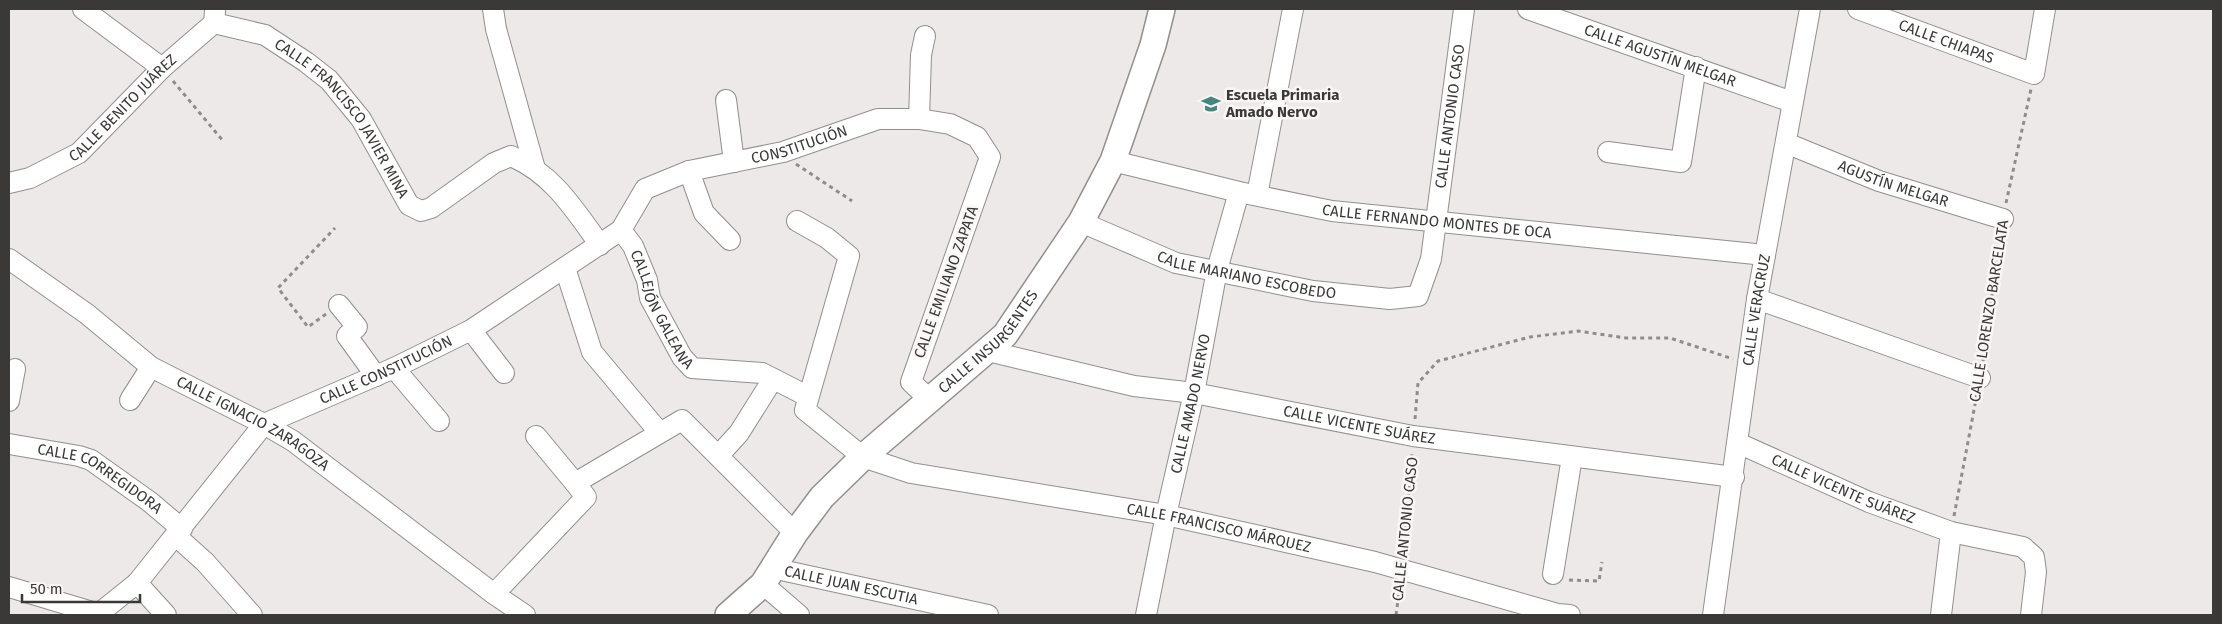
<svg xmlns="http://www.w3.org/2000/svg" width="2222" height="624" font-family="'Fira Sans',sans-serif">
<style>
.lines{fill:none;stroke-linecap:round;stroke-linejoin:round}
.minor-casing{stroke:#938f8e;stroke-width:22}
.major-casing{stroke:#938f8e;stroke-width:28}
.path{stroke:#8f8d8c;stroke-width:3;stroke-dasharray:4 4;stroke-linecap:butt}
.minor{stroke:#fff;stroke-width:20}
.major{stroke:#fff;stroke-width:25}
.labels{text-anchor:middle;stroke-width:5;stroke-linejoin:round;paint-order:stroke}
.street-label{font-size:15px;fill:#3a3938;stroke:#faf6f5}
.poi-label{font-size:15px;font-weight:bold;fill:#3a3938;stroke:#faf6f5;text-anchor:start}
</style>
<rect width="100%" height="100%" fill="#ede9e8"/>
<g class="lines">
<!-- minor casing -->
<g class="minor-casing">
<g id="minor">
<path d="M83,9L162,68"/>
<path d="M493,9L496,29L535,169"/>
<path id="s1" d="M1528,9L1792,102"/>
<path id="s2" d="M1858,9L2034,74L2045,9"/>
<path id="s3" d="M214,23L265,35L306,62L329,80L361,119L409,205L421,211L431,208L494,163L511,156C553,174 574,209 600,245"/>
<path d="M726,100L734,162"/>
<path d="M919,119L921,55L925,36"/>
<path id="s4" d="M1786,143L1879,181L2003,219"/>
<path d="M1608,152L1681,162L1696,67"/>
<path id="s5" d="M1113,161L1239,192L1332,211L1765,255"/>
<path d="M689,171L704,213L730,240"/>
<path id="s6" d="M9,183L30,178L79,153L162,68L214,23L215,11"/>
<path d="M1257,195L1293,9"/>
<path id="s7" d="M797,221L827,238L849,256L805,410L863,457L911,473L1166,515L1375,562L1558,614L1570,615"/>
<path id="s8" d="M1081,222L1176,263L1313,291L1390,299L1418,296L1431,259L1464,9"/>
<path id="s9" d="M621,230L633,246L647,280L650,298L682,357L692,368L762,373L807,396"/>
<path id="s10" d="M9,259L87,314L151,367L264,424L293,441L494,594L525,615"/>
<path d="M565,268L592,352L659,432"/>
<path d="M1757,299L1980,378"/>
<path d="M339,305L357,327L347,336L376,376"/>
<path d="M471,330L504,373"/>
<path id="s11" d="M988,351L1134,386L1194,393L1413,436L1734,477"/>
<path d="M394,368L439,421"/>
<path d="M130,400L151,367"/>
<path d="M9,401L15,369"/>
<path d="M536,436L575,483"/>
<path id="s12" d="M1738,443L1869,502L1951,532L2023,547L2034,557L2036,572L2031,615"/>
<path id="s13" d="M9,444L79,456L91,460L150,502L182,529"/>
<path d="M719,455L739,433L773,379"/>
<path d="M176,536L205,562L252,615"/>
<path id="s14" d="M772,568L988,615"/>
<path d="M1553,574L1572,457"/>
<path d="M137,583L166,615"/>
<path d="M763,584L799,615"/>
<path d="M9,587L99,614"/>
<path d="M494,594L586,497L575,483L682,420L795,533"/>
<path id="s15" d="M97,615L137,583L264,424L394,368L471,330L621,230L645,189L689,171L783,152L878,119H919L950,124L977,137L990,157L911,382L930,400"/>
<path id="s16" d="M1146,615L1166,515L1194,393L1217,270L1239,192"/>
<path id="s17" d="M1713,615L1757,299L1810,9"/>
<path d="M1941,615L1951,532"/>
</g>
</g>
<!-- major casing -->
<g class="major-casing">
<g id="major">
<path id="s18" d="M728,615L763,584L795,533L822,497L863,457L1005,335L1081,222L1113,161L1153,45L1162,9"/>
</g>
</g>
<!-- path -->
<path class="path" d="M173,81L224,142
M796,164L852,201
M2006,203L2031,89
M326,314L308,327L278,288L335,228
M1983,361L2000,236
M1415,419L1418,383L1438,361L1530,337L1578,331L1626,338H1670L1733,359
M1954,516L1977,394
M1404,554L1412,453
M1569,580L1599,581L1602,562
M1396,615L1400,585"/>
<!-- minor -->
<use href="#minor" class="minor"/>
<!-- major -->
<use href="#major" class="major"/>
</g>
<!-- icons -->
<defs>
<g id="school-bare" transform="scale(1.5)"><path d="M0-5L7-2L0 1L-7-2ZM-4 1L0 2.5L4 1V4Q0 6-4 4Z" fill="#42887f" stroke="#faf6f5" stroke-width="2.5" paint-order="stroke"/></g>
</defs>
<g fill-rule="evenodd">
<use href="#school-bare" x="1211" y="104"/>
</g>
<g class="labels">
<!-- street labels -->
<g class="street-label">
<text dy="5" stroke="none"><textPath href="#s2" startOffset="94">CALLE CHIAPAS</textPath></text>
<text dy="5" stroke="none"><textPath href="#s1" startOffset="140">CALLE AGUSTÍN MELGAR</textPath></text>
<text dy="5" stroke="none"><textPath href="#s6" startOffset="139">CALLE BENITO JUÁREZ</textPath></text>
<text dy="5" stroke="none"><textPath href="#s8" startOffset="532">CALLE ANTONIO CASO</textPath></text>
<text dy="5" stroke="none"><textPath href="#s3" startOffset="168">CALLE FRANCISCO JAVIER MINA</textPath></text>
<text dy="5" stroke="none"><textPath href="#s15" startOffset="871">CONSTITUCIÓN</textPath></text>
<text dy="5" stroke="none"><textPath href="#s4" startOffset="115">AGUSTÍN MELGAR</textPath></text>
<text dy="5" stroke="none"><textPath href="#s5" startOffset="330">CALLE FERNANDO MONTES DE OCA</textPath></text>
<text dy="5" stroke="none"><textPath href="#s8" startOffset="175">CALLE MARIANO ESCOBEDO</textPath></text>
<text transform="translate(946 282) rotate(-70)" y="5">CALLE EMILIANO ZAPATA</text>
<text dy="5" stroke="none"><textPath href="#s9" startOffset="90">CALLEJÓN GALEANA</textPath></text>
<text dy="5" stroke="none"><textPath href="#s17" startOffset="308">CALLE VERACRUZ</textPath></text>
<text transform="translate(1989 311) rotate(-81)" y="5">CALLE LORENZO BARCELATA</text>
<text dy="5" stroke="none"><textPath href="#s18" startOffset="380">CALLE INSURGENTES</textPath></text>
<text dy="5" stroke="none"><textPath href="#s15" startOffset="388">CALLE CONSTITUCIÓN</textPath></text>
<text dy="5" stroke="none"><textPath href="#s16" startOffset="216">CALLE AMADO NERVO</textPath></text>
<text dy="5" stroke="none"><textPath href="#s11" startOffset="379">CALLE VICENTE SUÁREZ</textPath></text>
<text dy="5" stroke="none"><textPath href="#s10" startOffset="295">CALLE IGNACIO ZARAGOZA</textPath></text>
<text dy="5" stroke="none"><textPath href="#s13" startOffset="99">CALLE CORREGIDORA</textPath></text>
<text dy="5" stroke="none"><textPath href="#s12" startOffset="115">CALLE VICENTE SUÁREZ</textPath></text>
<text dy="5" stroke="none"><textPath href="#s7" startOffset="661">CALLE FRANCISCO MÁRQUEZ</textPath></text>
<text transform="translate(1405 529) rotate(-84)" y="5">CALLE ANTONIO CASO</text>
<text dy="5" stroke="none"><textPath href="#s14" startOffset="81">CALLE JUAN ESCUTIA</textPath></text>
</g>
<!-- poi labels -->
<g class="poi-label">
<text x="1226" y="100">Escuela Primaria<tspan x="1226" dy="17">Amado Nervo</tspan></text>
</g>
</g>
<!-- border -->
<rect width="2222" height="624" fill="none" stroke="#3a3938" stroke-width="20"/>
<!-- scale -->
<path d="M22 594v8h118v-8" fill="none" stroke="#3a3938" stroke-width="2.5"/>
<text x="30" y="594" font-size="15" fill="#3a3938" stroke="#faf6f5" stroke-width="4" paint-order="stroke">50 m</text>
</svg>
